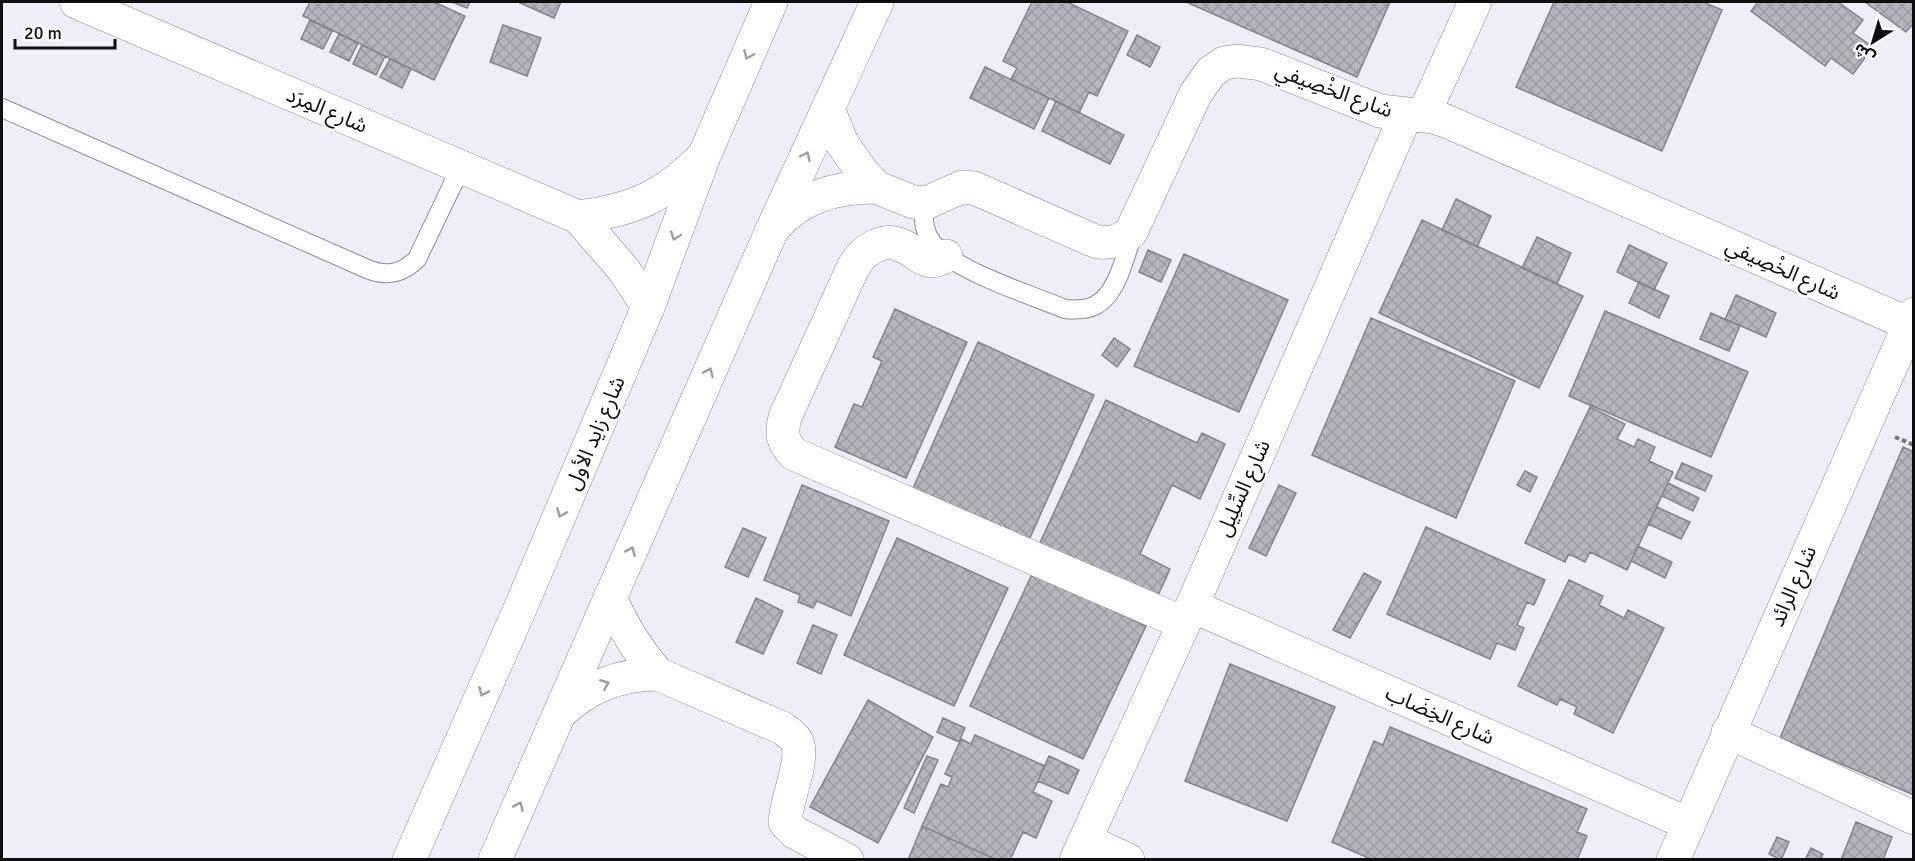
<svg xmlns="http://www.w3.org/2000/svg" width="1915" height="861" font-family="Signika,'Noto Sans Arabic',sans-serif">
<style>
.building{fill:url(#building-cross-hatch);stroke:#84848c;stroke-width:1.5}
.lines{fill:none;stroke-linecap:round;stroke-linejoin:round}
.service-casing{stroke:#8b8b93;stroke-width:20}
.minor-casing{stroke:#8b8b93;stroke-width:34}
.primary-casing{stroke:#8b8b93;stroke-width:34}
.path{stroke:#77777d;stroke-width:4;stroke-dasharray:4.5 3;stroke-linecap:butt}
.service{stroke:#fff;stroke-width:18}
.minor{stroke:#fff;stroke-width:33}
.primary{stroke:#fff;stroke-width:33}
.oneway{stroke:#9f9fa0}
.labels{text-anchor:middle;stroke-width:5;stroke-linejoin:round;paint-order:stroke}
.street-label{font-size:21px;fill:#0e0e11;stroke:#fff}
</style>
<defs>
<pattern id="building-cross-hatch" width="8" height="8" patternUnits="userSpaceOnUse" patternTransform="scale(1.5)"><rect width="8" height="8" fill="#b4b5bd"/><path d="M0 0l8 8M0 8l8-8" fill="none" stroke="#9a9aa1"/></pattern>
</defs>
<rect width="100%" height="100%" fill="#edeef7"/>
<!-- building -->
<path class="building" d="M310,2H434L465,16L434,80L303,16Z
M452,2H470L467,8Z
M518,2H561L554,18Z
M1032,2H1067L1128,31L1097,96L1089,92L1079,113L1011,79L1017,68L1003,61Z
M1186,2H1390L1357,77Z
M1554,2H1703L1722,10L1662,151L1516,87Z
M1758,2H1838L1863,20L1853,33L1873,47L1853,74L1831,58L1825,66L1751,11Z
M1865,2H1914V23L1906,32Z
M310,20L332,31L323,49L301,39Z
M503,25L541,38L527,76L490,62Z
M339,34L358,43L349,61L330,52Z
M1137,35L1160,47L1150,67L1127,55Z
M362,45L385,56L376,75L353,64Z
M390,59L411,69L402,88L380,77Z
M985,67L1049,98L1034,129L970,98Z
M1056,101L1124,135L1110,164L1042,131Z
M1456,199L1491,216L1477,247L1442,230Z
M1422,220L1583,296L1539,388L1379,313Z
M1537,237L1571,253L1557,284L1522,268Z
M1629,245L1667,263L1654,290L1617,272Z
M1148,250L1171,260L1161,282L1139,272Z
M1184,254L1288,300L1239,412L1134,366Z
M1639,282L1669,296L1659,318L1629,303Z
M1736,295L1776,313L1766,337L1725,319Z
M895,309L967,342L906,478L835,447L854,404L862,407L882,361L873,357Z
M1605,311L1748,372L1711,457L1569,396Z
M1711,313L1740,326L1729,351L1700,339Z
M1371,318L1515,381L1456,518L1312,455Z
M1114,338L1130,349L1117,367L1102,355Z
M978,342L1094,395L1029,540L913,488Z
M1106,400L1197,443L1202,433L1225,444L1200,499L1172,485L1140,554L1170,569L1155,602L1038,547Z
M1590,407L1625,424L1617,439L1634,447L1638,439L1655,447L1649,461L1673,472L1627,570L1590,552L1585,562L1569,554L1565,562L1525,543Z
M1903,447L1914,452V795L1780,738Z
M1682,463L1712,476L1705,491L1675,478Z
M1525,471L1537,477L1530,492L1517,485Z
M1668,483L1699,498L1693,511L1662,496Z
M802,485L889,521L851,616L817,601L813,608L798,602L800,595L764,580Z
M1279,485L1296,493L1266,556L1249,548Z
M1657,507L1690,522L1681,539L1648,524Z
M1426,527L1545,580L1534,605L1527,602L1517,625L1524,628L1515,650L1497,643L1490,659L1387,614Z
M743,528L766,538L748,577L725,567Z
M897,538L1008,588L954,706L844,655Z
M1638,546L1672,562L1665,578L1631,561Z
M1033,572L1146,626L1083,759L970,706Z
M1364,573L1381,582L1350,638L1333,630Z
M1569,580L1603,596L1599,605L1624,618L1628,610L1664,628L1613,733L1574,714L1577,707L1560,699L1557,705L1518,686Z
M756,598L783,611L763,654L736,642Z
M813,625L837,635L821,674L797,663Z
M1230,664L1335,707L1287,821L1185,781Z
M868,700L933,737L878,843L810,807Z
M943,718L965,728L959,742L937,732Z
M1390,727L1587,809L1577,832L1587,836L1577,860H1373L1332,842L1374,741L1383,745Z
M975,735L1045,766L1033,792L1052,801L1036,838L1023,832L1010,860H997L922,826L941,784L948,787L952,777L945,774L961,739L971,744Z
M927,756L938,760L914,813L904,808Z
M1049,756L1079,770L1068,794L1038,781Z
M1856,822L1892,837L1883,860H1841Z
M922,826L997,860H908Z
M1777,837L1789,842L1781,860L1769,854Z
M1811,848L1823,854L1820,860H1805Z"/>
<g class="lines">
<!-- service casing -->
<g class="service-casing">
<path id="service" d="M2,108L365,268C385,277 401,275 417,259L461,167
M926,203C921,221 925,238 939,250C965,274 1031,295 1065,309C1075,310 1085,310 1094,306C1117,296 1126,254 1133,232"/>
</g>
<!-- minor casing -->
<g class="minor-casing">
<path id="minor" d="M76,2L578,217L624,270L648,307
M828,109L842,143L863,173L876,187L913,202L926,203L962,187L974,188L1097,242C1112,243 1119,242 1131,232L1196,93L1211,72L1224,63L1237,61L1261,64L1380,111L1434,117L1446,121L1909,324
M1423,116L1475,2
M578,217C635,210 664,196 704,156
M772,230C799,197 835,187 876,187
M946,256C926,268 920,254 903,246C882,236 861,251 852,270L785,417C781,433 782,442 794,454L1183,623
M610,597C622,626 637,650 658,674
M1192,606L1689,824
M560,713C588,687 619,674 658,674L782,728C789,733 796,737 798,745C803,764 786,800 785,822L794,832L847,860
M1728,732L1914,818
M1085,840L1128,860
M1076,860L1192,606L1406,115
M1673,860L1914,314"/>
</g>
<!-- primary casing -->
<g class="primary-casing">
<path id="primary" d="M409,860L519,611L648,307L704,156L771,2
M495,860L772,230L877,2"/>
</g>
<!-- path -->
<path class="path" d="M1895,437L1914,445"/>
<!-- service -->
<use href="#service" class="service"/>
<!-- minor -->
<use href="#minor" class="minor"/>
<!-- primary -->
<use href="#primary" class="primary"/>
</g>
<!-- one-way arrows -->
<defs><path id="oneway-chevron" d="M-2-3.5L2.5 0L-2 3.5" fill="none" stroke-width="1.6" stroke-linecap="round" stroke-linejoin="round" transform="scale(1.5)"/></defs>
<g class="oneway">
<use href="#oneway-chevron" transform="translate(748 55) rotate(113)"/>
<use href="#oneway-chevron" transform="translate(806 156) rotate(-65)"/>
<use href="#oneway-chevron" transform="translate(675 236) rotate(110)"/>
<use href="#oneway-chevron" transform="translate(709 372) rotate(-66)"/>
<use href="#oneway-chevron" transform="translate(561 513) rotate(113)"/>
<use href="#oneway-chevron" transform="translate(631 551) rotate(-66)"/>
<use href="#oneway-chevron" transform="translate(605 684) rotate(-22)"/>
<use href="#oneway-chevron" transform="translate(483 692) rotate(114)"/>
<use href="#oneway-chevron" transform="translate(519 806) rotate(-66)"/>
</g>
<g class="labels">
<!-- street labels -->
<g class="street-label">
<text transform="translate(1334 90) rotate(20)" y="7">شارع الخْصِيفي</text>
<text transform="translate(327 110) rotate(23)" y="7">شارع المِرَد</text>
<text transform="translate(1783 269) rotate(24)" y="7">شارع الخْصِيفي</text>
<text transform="translate(595 433) rotate(-67)" y="7">شارع زايد الأول</text>
<text transform="translate(1243 488) rotate(-66)" y="7">شارع السِّلِيل</text>
<text transform="translate(1793 586) rotate(-66)" y="7">شارع الرائد</text>
<text transform="translate(1440 715) rotate(24)" y="7">شارع الخِضَاب</text>
</g>
</g>
<!-- border -->
<rect width="1915" height="861" fill="none" stroke="#0e0e11" stroke-width="6"/>
<!-- north arrow -->
<g transform="translate(1873 42) rotate(217)" stroke="#ffffff" stroke-width="4.5" paint-order="stroke">
<path d="M0-4.5L10 22L0 15L-10 22Z" fill="#0e0e11"/>
<text y="-9" font-size="16" font-weight="bold" text-anchor="middle" fill="#0e0e11">ش</text>
</g>
<!-- scale -->
<path d="M15 39v9h100v-9" fill="none" stroke="#0e0e11" stroke-width="3"/>
<text x="24" y="39" font-size="18" fill="#0e0e11" stroke="#ffffff" stroke-width="4.5" paint-order="stroke">20 m</text>
</svg>
